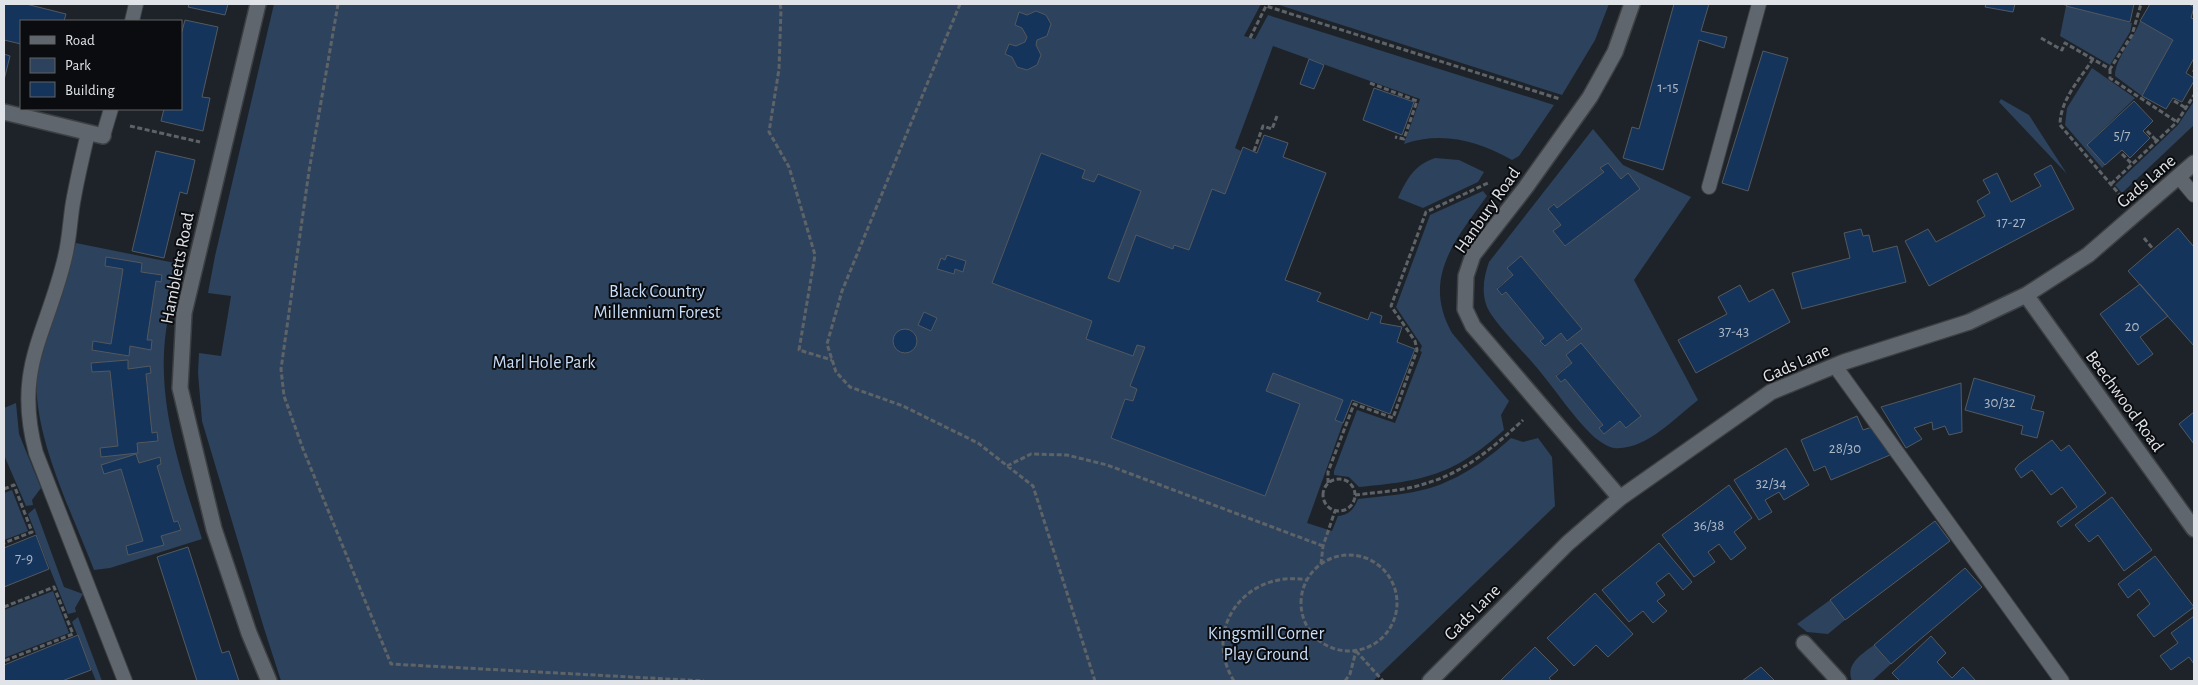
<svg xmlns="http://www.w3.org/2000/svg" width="2198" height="685" font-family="'Alegreya Sans',sans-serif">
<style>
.green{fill:#2d425d;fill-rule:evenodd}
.building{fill:#15345b;stroke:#53595f}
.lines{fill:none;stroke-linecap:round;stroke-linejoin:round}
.service-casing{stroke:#3c4044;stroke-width:16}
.minor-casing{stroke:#3c4044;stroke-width:18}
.path{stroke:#5e6368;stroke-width:3;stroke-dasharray:5 2.5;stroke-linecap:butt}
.service{stroke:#60666d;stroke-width:14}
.minor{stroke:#60666d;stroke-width:15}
.labels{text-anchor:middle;stroke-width:4;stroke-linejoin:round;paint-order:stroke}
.number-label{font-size:15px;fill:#adb7c4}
.street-label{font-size:18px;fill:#e0e3e7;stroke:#0a0c0f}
.park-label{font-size:18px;fill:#c9def9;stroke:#0a0c0f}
</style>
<rect width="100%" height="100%" fill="#1e2329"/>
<!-- green -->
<path class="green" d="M274,4H1261L1244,36L1255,39L1268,15L1554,105L1519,156L1512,160C1478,141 1442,131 1404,144L1420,99L1273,46L1235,148L1241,151L1225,194L1189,250L1174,245L1173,249L1136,235L1119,282L1108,278L1141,191L1098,174L1094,182L1082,178L1085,170L1041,153L992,283L1092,321L1086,339L1133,356L1137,345L1145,347L1130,386L1137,389L1133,401L1125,399L1111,438L1265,496L1299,404L1266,391L1273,373L1343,400L1336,420L1343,423L1307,523L1332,531L1338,516C1349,515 1354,509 1358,499C1382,496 1407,495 1430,488C1460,479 1488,459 1511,438L1523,442L1538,438L1552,457L1555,506L1373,681H281L263,625L202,421L198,373L199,353L221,356L231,296L208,293L215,256ZM1036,11L1046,15L1051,24L1047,36L1037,40L1036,45L1041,55L1037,65L1027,70L1017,67L1012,57L1005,54L1009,44L1016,46L1025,42L1027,37L1022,28L1015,25L1019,13L1027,15Z
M1276,4H1609L1595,40L1562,95Z
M2061,4L2132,23L2130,32L2110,65L2060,36L2066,6Z
M2140,21L2173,40L2142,96L2115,76C2115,58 2134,39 2140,21Z
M2092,68L2135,98L2087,145L2105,165L2102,168L2065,125L2067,108Z
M2001,99L2029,115L2067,174L1999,102Z
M2194,101V125L2122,193L2115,185L2178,125Z
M1593,129L1623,165L1691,197L1634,280L1698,400C1675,418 1645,451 1614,448C1608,447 1599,441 1594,437C1573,417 1557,392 1538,369C1524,352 1495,324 1487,307C1481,292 1484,276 1489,262ZM1608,163L1621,179L1628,173L1639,189L1565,246L1553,231L1561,225L1548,209L1553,204L1557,208L1604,172L1601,168ZM1521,256L1582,329L1567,341L1561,333L1544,346L1540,341L1544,338L1506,292L1502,295L1497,288L1513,275L1507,268ZM1581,343L1641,416L1626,428L1620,421L1604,434L1599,428L1603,425L1565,379L1561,382L1556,375L1572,363L1566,355Z
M1435,158L1459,160L1484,172L1478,182L1423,208L1398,198C1407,179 1414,165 1435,158Z
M1483,191L1487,196C1456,239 1421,278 1452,333L1509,401L1501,415L1504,430C1454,475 1424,481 1359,487L1349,477L1334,475V471L1357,410L1395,423L1422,352L1420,351L1422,346L1396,307L1430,215Z
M76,243L180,264C175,286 169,309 166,331C156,402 181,472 202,539L110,568L94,570C72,512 31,433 37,371C40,345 53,322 61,298C66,280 71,261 76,243ZM106,257L142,263L141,272L162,276L161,282L156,281L147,340L152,341L151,349L130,346L128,356L92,350L94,341L111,344L123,269L105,266ZM127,360L128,369L150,367L151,373L146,374L152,433H157L158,441L137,443L138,453L101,456V448L118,446L110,371L92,372L91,363ZM136,455L139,463L160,458L161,464L157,466L174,522L179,521L181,530L161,536L163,545L129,555L126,546L143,541L121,469Z
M16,403L19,434L41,488L32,500L33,505L26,506L4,455V408Z
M12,490L28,531L4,540V493Z
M35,508L64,587L83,594L75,608L76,612L68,614L28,514Z
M53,591L69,633L4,658V610Z
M1830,600L1845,620L1828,634L1807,632L1797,624Z
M78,617L102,681H96L72,622Z
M1874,645L1891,664L1872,681H1852C1845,664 1862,654 1874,645Z"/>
<!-- building -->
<path class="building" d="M4,4H26L66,14L64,21H21V44L4,40Z
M189,4H228L225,15L188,7Z
M1674,4H1709L1701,31L1727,37L1724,48L1699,40L1663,170L1623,158L1632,127L1639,129Z
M1986,4H2015L2013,12L1985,7Z
M2067,4H2134L2130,22L2066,6Z
M2150,4H2189L2194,7L2191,18L2194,19V58L2186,73L2194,78V81L2182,102L2173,98L2166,109L2142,96L2173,40L2140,21Z
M1036,11L1046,15L1051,24L1047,36L1037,40L1036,45L1041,55L1037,65L1027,70L1017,67L1012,57L1005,54L1009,44L1016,46L1025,42L1027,37L1022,28L1015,25L1019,12L1027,15Z
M185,20L218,27L202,97L210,98L203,131L161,121L164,109H181V35Z
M1763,51L1788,58L1748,191L1722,183Z
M4,54L10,56L4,80Z
M1309,59L1324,65L1314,89L1300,84Z
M1374,88L1414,102L1402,135L1363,120Z
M2134,101L2153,121L2143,131L2150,138L2130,158L2122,150L2105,165L2087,145Z
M1264,135L1288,143L1283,157L1326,173L1285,280L1321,293L1317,301L1368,320L1371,312L1382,316L1380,323L1402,327L1397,342L1415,349L1390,414L1352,400L1343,423L1335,420L1343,400L1273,373L1266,391L1300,404L1265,496L1111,438L1125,399L1133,401L1137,389L1130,386L1145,347L1137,345L1133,356L1086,339L1092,321L992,283L1041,153L1085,170L1082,178L1094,182L1098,174L1141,191L1108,278L1119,282L1136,235L1173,249L1174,245L1189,250L1212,189L1225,194L1243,147L1257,153Z
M156,151L195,160L187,194L180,192L164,258L132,251Z
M1608,163L1621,179L1628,173L1640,189L1565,246L1553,231L1561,225L1548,209L1554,204L1557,208L1604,172L1600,168Z
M2051,165L2074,209L1929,286L1905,241L1928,229L1936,242L1985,216L1977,201L1990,193L1983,180L1997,173L2011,202L2041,186L2034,174Z
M2178,228L2194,247V346L2128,271Z
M1861,229L1863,236L1869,235L1873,252L1897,246L1906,282L1802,309L1792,273L1850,258L1844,233Z
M947,255L966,261L963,272L955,269L954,274L937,269L941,258L945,260Z
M1521,256L1582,329L1567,341L1561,333L1545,346L1540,341L1544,338L1506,292L1502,295L1497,289L1513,275L1507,268Z
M106,257L142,263L141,272L162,275L161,282L156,281L147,340H152L151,350L130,346L129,356L92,350L93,341L111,344L123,269L105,266Z
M2140,284L2168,316L2140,337L2153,354L2138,365L2100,314Z
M1740,285L1749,302L1773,289L1790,322L1696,373L1678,340L1727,314L1718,297Z
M924,312L937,318L931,331L918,325Z
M893 341a12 12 0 1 1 24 0a12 12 0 1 1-24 0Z
M1581,343L1641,416L1626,428L1620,421L1604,434L1599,428L1603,425L1565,379L1561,382L1556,376L1572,363L1566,355Z
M128,360V369L150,366L151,373L146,374L152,433L157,432L158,441L137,443L138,453L101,457L100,448L118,446L110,371L92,372L91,363Z
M1974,378L2035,396L2031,409L2044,412L2037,438L2021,434L2023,426L1965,410Z
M1961,383L1962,432L1949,435L1945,426L1933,430L1932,422L1914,428L1922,439L1906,448L1881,407Z
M2194,412V444L2179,424Z
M1857,416L1863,430L1872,427L1890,455L1831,480L1825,466L1814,471L1801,440Z
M2052,440L2061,451L2069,445L2106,493L2061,527L2057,522L2077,507L2062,487L2051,495L2032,470L2021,478L2015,469L2019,464Z
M1786,448L1809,485L1784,500L1779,492L1765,500L1772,512L1759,520L1734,480Z
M136,454L139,463L160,457L161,464L157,466L174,522L178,521L181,530L161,536L164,545L128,555L126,546L143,541L121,469L104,474L101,465Z
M1729,485L1752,518L1734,532L1746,548L1731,560L1719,544L1708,552L1715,562L1694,577L1662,535Z
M2112,497L2152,550L2124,571L2098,535L2089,542L2075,525Z
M1935,521L1950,541L1845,620L1830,600Z
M36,535L49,569L4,587V548Z
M1659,543L1692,582L1683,590L1669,573L1656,583L1665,595L1657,601L1667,611L1653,623L1643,611L1629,622L1602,590Z
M188,547L222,653L229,651L239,681H197L157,557Z
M2155,556L2194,607L2154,637L2137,615L2150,604L2139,589L2128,598L2118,584Z
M1965,568L1982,587L1891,664L1874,645Z
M1595,593L1633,634L1608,657L1596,645L1574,666L1547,638Z
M2194,616V664L2189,657L2171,670L2160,656L2178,643L2171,633Z
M78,635L91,670L62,681H4V665Z
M1931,636L1946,653L1937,662L1952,678L1963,667L1976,681H1900L1892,673Z
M1535,647L1558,670L1549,678L1552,681H1500Z
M1761,667L1775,681H1742Z"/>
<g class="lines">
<!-- service casing -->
<g class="service-casing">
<path id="service" d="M132,21L136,4
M88,133C83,154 78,175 74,197C70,216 70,237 65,257C47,334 13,368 36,453L125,681
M103,136L111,109
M2179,177L2194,195
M1709,187L1759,4
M1835,366L2062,681"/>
</g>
<!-- minor casing -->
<g class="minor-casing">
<path id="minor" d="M258,4L184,313L180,388L214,529L249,633L269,681
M4,112L103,136
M2026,295L2194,529
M1620,498L1473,326L1465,309L1466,276L1473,255L1526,187L1590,97L1615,52L1632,4
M1804,643L1839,681
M1430,681L1568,543L1620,498L1771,392L1844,362L1969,322L2026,295L2088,255L2194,163"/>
</g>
<!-- path -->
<path class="path" d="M338,4L309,171L281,369L284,396L303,449L391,664L704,681
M780,4L781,9L779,69L769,132L789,167L815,255L799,350L832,360
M960,4L842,291L827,344L836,372L850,387L903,406L978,443L1033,486L1095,681
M1250,38L1266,6L1560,99
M2041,38L2062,50L2065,43L2110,69L2132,35L2141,4
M2093,59C2080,79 2060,100 2060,125L2120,195
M2110,69V78L2177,122
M2193,70L2194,71
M1370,83L1417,101L1404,139L1395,137
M2174,101L2186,108
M130,126L200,142
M2147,131L2157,141
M1254,151L1263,126L1272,129L1277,116
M2122,154L2132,164
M2111,184L2177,122L2194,95
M2144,238L2153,249
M1007,466L1031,454L1067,455L1107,465L1323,546
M1323 495a16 16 0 1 1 32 0a16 16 0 1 1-32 0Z
M1328,483V472L1354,404L1393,418L1417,350L1415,341L1391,306L1426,212L1488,183
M4,489L14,485L32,532L4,543
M1355,495C1379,492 1404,491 1427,483C1465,472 1495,446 1523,420
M1301 603a48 48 0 1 1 96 0a48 48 0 1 1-96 0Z
M1321,564L1323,546L1335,511
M4,607L54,587L73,634L4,661
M1356,651L1383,681
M1234,681C1201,628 1247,569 1307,580
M1345,681L1350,674L1356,651"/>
<!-- service -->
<use href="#service" class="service"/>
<!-- minor -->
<use href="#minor" class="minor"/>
</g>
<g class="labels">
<!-- number labels -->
<g class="number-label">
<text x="1668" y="92">1-15</text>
<text x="2122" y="140">5/7</text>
<text x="2011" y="227">17-27</text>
<text x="2132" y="331">20</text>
<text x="1734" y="336">37-43</text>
<text x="2000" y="407">30/32</text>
<text x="1845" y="453">28/30</text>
<text x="1771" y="488">32/34</text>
<text x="1709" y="530">36/38</text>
<text x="24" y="563">7-9</text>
</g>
<!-- street labels -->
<g class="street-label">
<text transform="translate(2146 181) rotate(-41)" y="6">Gads Lane</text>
<text transform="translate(1487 210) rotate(-55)" y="6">Hanbury Road</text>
<text transform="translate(177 268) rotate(-79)" y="6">Hambletts Road</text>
<text transform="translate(1796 363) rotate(-24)" y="6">Gads Lane</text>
<text transform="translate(2125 401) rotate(54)" y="6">Beechwood Road</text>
<text transform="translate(1472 612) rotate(-45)" y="6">Gads Lane</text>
</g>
<!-- park labels -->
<g class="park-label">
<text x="657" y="297">Black Country<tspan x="657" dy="21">Millennium Forest</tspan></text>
<text x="544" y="368">Marl Hole Park</text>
<text x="1266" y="639">Kingsmill Corner<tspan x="1266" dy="21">Play Ground</tspan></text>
</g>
</g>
<!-- border -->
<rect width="2198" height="685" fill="none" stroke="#e0e3e7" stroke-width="10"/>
<!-- legend -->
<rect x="20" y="20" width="162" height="90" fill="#0a0c0f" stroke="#606265"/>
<rect x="30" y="36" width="25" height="8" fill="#60666d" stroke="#606265"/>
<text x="65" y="45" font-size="15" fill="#e0e3e7">Road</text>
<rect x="30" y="58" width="25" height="15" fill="#2d425d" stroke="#606265"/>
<text x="65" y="70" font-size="15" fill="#e0e3e7">Park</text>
<rect x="30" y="82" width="25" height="15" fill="#15345b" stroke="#606265"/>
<text x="65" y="95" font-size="15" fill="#e0e3e7">Building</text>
</svg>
